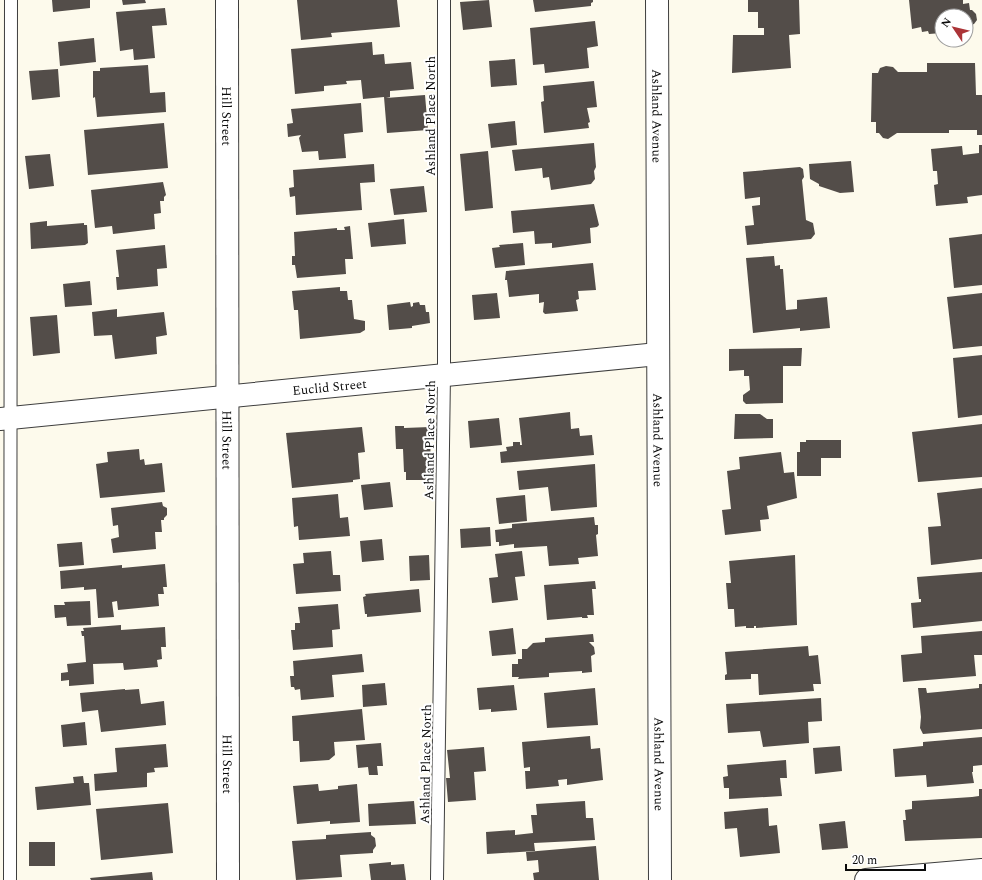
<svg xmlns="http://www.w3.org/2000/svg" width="982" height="880" font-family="Spectral,serif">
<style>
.building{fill:#534d49}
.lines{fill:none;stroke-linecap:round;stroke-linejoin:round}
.lane-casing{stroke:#3e3e3e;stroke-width:14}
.street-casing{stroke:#3e3e3e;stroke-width:24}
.lane{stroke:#fff;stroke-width:12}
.street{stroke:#fff;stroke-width:22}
.labels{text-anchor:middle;stroke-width:4;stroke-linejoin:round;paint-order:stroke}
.street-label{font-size:13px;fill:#0b0b0b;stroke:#fff}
</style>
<rect width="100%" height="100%" fill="#fdfaec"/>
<!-- building -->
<path class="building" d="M52,0H90V8L53,12Z
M122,0H145L146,3L123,5Z
M297,0H397L400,27L331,33L332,37L301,40Z
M489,0L492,27L463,30L460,2Z
M533,0H593V2L591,3V6L535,12Z
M748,0H799L800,34L789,35L791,68L732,73L733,35H764V28H758V12H748Z
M909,0H963V4L969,3L970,10H972L976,14L977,20L974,24L971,25L972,28H966V16H942V33L929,34L928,31L922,32L921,27L912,29Z
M165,8L167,25L152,26L155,58L134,60L133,49L120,51L116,12Z
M595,21L598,46L587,48L589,68L545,73L544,64L533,65L530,28Z
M94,38L96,62L60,66L58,42Z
M372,42L373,55L384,54L385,64L411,62L414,89L390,91V97L386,98L425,95L428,130L387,133L384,97L363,99L361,80L346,81L347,84L324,86V91L295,94L291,49Z
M515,59L517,85L491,87L489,61Z
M927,63H975L976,95H982V135H977V130H949V133H897L888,139L883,138L879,133H876V122H871L872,73H878L880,68L886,66L893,67L898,72H927Z
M148,65L150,93L165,92L166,112L97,117L95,97L93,98V71H100V68Z
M58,69L60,97L32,100L29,71Z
M594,81L597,107L587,108L590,122L588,123L589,128L544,133L541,102L544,101L543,86Z
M361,103L363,132L344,134L346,158L319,160L318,151L302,152L299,138L301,135L288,137L287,124L293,123L291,109Z
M515,121L517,145L491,148L488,124Z
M164,123L168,168L88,175L84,130Z
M594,143L596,167L594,171L595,179L591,184L551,190L549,177L543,178L542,168L515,171L512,150Z
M979,145H982V195L967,197L968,203L936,206L934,185L938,184L937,171H933L931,149L962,146L963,155L979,153Z
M488,151L493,208L465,211L460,154Z
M50,154L54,186L29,189L25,156Z
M851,161L854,192L840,193L819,186V184L810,179L809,164Z
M374,164L375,182L360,183L362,210L296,215L295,196L290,197L289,188L294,187L293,170Z
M800,167L803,169L804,177L802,180L806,220L813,223L815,234L811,239L747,245L745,226L754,225L752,206L760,205V197L745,199L743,172Z
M163,182L166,195L164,197V201H160L161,213L154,214L155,229L113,234L112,226L95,228L91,190Z
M424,186L427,212L394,215L390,189Z
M594,204L599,225L597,227L590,228L591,243L552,248V243L535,244L534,231L513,233L511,211Z
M404,219L406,244L371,247L368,223Z
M47,221V226L84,223V225H87L88,243L85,245L31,249L30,223Z
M350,226L353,259H345L346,274L297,278L295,265H292V256H295L294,232L337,228V230H345L344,227Z
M982,234V285L954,288L949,238Z
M523,243L525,265L495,268L492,248L500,247L499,245Z
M165,245L167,268L157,269L158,286L117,290L116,277H119L116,250Z
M774,256L775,266L780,265V269H783L786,310L797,309V300L827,297L830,328L800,331V328L753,333L746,258Z
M593,263L596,290L578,291L579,299L576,300L578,311L545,314L543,312L544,302L539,303V294L509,297L507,280H505L506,271Z
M90,281L92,305L65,307L63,284Z
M340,287V291H347L348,300H352L354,319L365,321V330L360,333L300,339L298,310H294L292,291Z
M497,293L500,318L474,320L472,295Z
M982,293V346L953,349L947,297Z
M410,302L411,307L413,306V303L419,302L420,305H425L426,312H429L430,323L412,326V328L389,330L387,305Z
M117,309V317L164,312L167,335L156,337L157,354L115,359L112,335L94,336L92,312Z
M57,315L60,353L33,356L30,317Z
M802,348L801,366H783V403L746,404L743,401V395L750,390L749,376H744V370L729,371V349Z
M982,355V415L958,418L953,358Z
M570,412L571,429L579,428L580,436L592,435L594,455L501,463L500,452L507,451L506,447L513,446V442H520V445H522L519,418Z
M735,414H760L767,419H773V438L734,439Z
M499,418L502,445L470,448L468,421Z
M982,424V477L918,482L912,432Z
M395,426H404V428L430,427L431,480H406V472H404L403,449H396Z
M362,427L365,452L358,453L360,479L353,480V482L292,488L286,433Z
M806,440H841V458H821V476H797V452H800V442H806Z
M139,449L140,460L144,459L145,465L162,463L165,492L100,498L96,464L108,462L107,452Z
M781,452L784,473L794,472L797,498L767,506L769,519L760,520L761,531L725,535L722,510L731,509L727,471L740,469L739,457Z
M595,464L597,507L551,511L548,487L519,490L517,471Z
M390,482L393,507L364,510L361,485Z
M982,488V559L931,565L928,527L941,526L937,493Z
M338,494L340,518L348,517L350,536L299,540L298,526L294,527L292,498Z
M525,495L527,521L499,524L496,498Z
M162,502L163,506L167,508V515L164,518V520H161L162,532H155L156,549L113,553L111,539L119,537L118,525L113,526L111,508Z
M594,517L595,525H598V534L596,535L598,556L578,558L579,564L549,566L547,546L514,548V544L499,546V542H496L495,530L512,528V524Z
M490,527L491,546L461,548L460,529Z
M382,539L384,560L362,562L360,541Z
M82,542L84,565L59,567L57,544Z
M331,551L333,575H340L341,591L296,594L293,564L304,563L303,553Z
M522,551L525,576L515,577L518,600L492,603L489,578L498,577L495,554Z
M429,555L430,580L410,581L409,556Z
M795,555L797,625L756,628V626H754V628H746V626L735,627L734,609H728L726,583H731L729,561Z
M165,564L167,587H163L164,594H158L159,606L118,610L117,601L112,602L114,617L98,618L96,589L84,590V587L61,589L60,571L122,565V568Z
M982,572V621L913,628L911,603L921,602V599H919L917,577Z
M595,581L596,589H592L594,615H587L588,618H582V617L547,620L544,585Z
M419,589L421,612L367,617V614H365L363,597L366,596L365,594Z
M90,601L91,625L67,626L66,617L55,618L54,605H65L64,602Z
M338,604L340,629L332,630L333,647L293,650L291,630H295V623H300L298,607Z
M121,625V630L165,627L166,647H161L162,659L157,660L158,667L124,670L123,663L93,664L94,684L69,686V680L61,681V673L68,672L67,664L86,662L84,636H82L81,631H84L83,628Z
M513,628L516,654L492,656L489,631Z
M982,631V655H974L976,676L903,682L901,655L922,653L921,636Z
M593,634L594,642H589L594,647L595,654L591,656L592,672L582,673V671L549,673V677L518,679L519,677H512V664H518V659H522V649H527L533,643L545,642V638Z
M808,646L809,656L818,655L821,684H813L814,691L759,695L758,674H751V679L725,680V675L727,674L725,652Z
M362,654L364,672L332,675L334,697L301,700L300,689L295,690L294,687H291L290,676H294L293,661Z
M385,683L387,705L363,707L362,685Z
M979,684H982V729L923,734L920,728L921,717L918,688H926L927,693L979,688Z
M514,685L517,710L491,712V709L479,710L477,688Z
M595,688L598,725L547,728L544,693Z
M125,689V690L139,689L141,704L164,701L166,725L101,732L98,710L82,712L80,693Z
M821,698L822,721L808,722L809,743L763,747L760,731L728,733L726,704Z
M362,709L365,740L334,742L335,755L329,760L300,762L299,741H293L292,716Z
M85,722L87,745L63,747L61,725Z
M590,736L591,749L600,748L603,780L567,785V779L558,780L559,786L526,789L525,771H530V767L524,768L522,742Z
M982,737V765L973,766V772H972L974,783L927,787L926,775L895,777L893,749L923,746V742Z
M381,743L383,766H377L378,775H369L368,767L358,768L356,745Z
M166,744L168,767L154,768L155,772L147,773V787L95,791L94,774L117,772L115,748Z
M840,746L842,771L815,774L813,748Z
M484,747L486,771L474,772L476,800L448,802L446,778H450L447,750Z
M786,760L787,778H780L782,796L729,799V788H724L723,777L728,776L727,765Z
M83,776L84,783H89L91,805L37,810L35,787L74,783L73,777Z
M318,784L319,791L338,789V786L357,784L360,822L330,824V821L297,824L293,786Z
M979,789H982V838L905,841L903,820H906L905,810L912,809V801L972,797L979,796Z
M414,801L416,824L369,826L368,804Z
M585,801L586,818H593L595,840L534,843L535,851L487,854L486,832L515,830V835L533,833L531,815H537L536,804Z
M168,803L173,853L101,860L96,809Z
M768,808L769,826L777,825L780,853L740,857L737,828L725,829L724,812Z
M845,821L848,848L822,850L819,824Z
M371,832V835L375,838L376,846L373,850V853L340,855L342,877L296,880L292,841L326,839V835Z
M29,842H55V866H29Z
M596,846L599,880H534L533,873L539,872L538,860L527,861L526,852Z
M391,862V865L404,864L406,880H371L369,864Z
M152,872L153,880H91L90,878Z"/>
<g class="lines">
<!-- lane casing -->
<g class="lane-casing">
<path id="lane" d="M10,880L11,0
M437,880L444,374V0"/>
</g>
<!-- street casing -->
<g class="street-casing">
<g id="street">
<path id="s1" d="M227,0L228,880"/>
<path id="s2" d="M657,0L660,880"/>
<path id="s3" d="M0,419L658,354"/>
<path d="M866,880L982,870"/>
</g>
</g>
<!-- lane -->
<use href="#lane" class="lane"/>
<!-- street -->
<use href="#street" class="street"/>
</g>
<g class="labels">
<!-- street labels -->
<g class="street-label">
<text dy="5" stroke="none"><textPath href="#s1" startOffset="116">Hill Street</textPath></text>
<text transform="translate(430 116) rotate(-90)" y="5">Ashland Place North</text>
<text dy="5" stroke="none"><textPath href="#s2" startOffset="116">Ashland Avenue</textPath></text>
<text dy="5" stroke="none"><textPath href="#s3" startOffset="331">Euclid Street</textPath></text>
<text dy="5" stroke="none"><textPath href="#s1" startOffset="440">Hill Street</textPath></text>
<text transform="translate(429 440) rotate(-89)" y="5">Ashland Place North</text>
<text dy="5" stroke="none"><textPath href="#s2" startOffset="440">Ashland Avenue</textPath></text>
<text dy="5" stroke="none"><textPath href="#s1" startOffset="764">Hill Street</textPath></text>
<text transform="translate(425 764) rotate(-89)" y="5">Ashland Place North</text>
<text dy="5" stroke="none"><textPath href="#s2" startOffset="764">Ashland Avenue</textPath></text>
</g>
</g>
<!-- north arrow -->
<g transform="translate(954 28) rotate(305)"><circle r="19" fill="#ffffff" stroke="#9d9d9d"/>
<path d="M0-3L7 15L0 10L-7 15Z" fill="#ab3437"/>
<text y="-6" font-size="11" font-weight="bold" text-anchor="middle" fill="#0b0b0b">N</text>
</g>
<!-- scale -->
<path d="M846 864v6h79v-6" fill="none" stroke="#0b0b0b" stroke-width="2"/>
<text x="852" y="864" font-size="12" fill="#0b0b0b" stroke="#ffffff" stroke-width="3" paint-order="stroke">20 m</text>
</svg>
